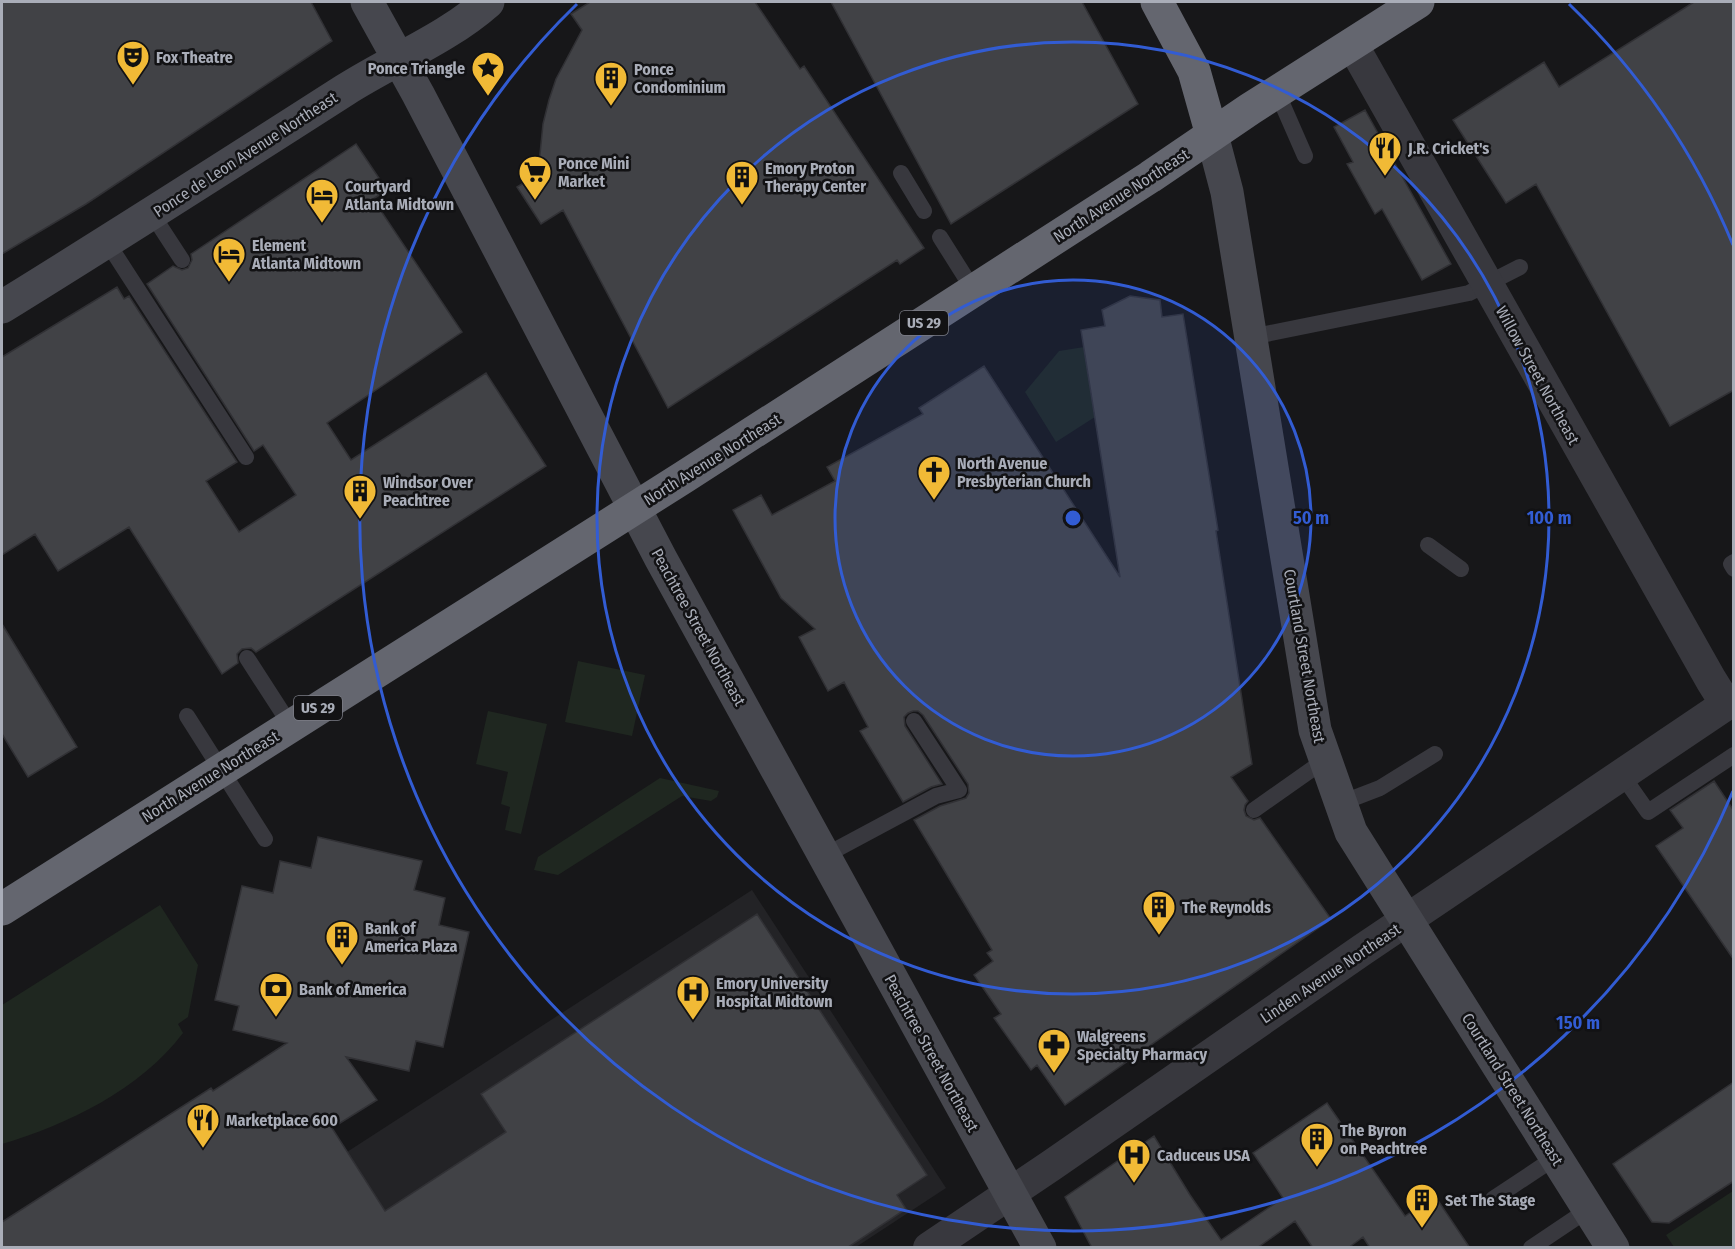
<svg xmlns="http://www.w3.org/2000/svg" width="1735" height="1249" font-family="'Fira Sans Condensed',sans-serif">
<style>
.built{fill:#232326}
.green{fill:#1f2720}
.building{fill:#414246;stroke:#313135;stroke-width:1.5}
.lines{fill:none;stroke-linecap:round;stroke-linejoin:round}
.lane{stroke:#38383e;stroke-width:16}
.street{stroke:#38383e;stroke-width:32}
.secondary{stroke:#46474e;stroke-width:33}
.highway{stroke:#64666f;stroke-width:33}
.ring{fill:none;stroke:#325cd3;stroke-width:3}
.labels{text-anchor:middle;stroke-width:5;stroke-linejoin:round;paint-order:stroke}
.shield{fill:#121214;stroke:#7c7e87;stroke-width:1.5}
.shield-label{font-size:15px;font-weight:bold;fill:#a9adb8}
.poi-label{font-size:16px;font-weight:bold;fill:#a9adb8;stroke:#121214;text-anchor:start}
.street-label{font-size:16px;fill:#a9adb8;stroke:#121214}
.centre{fill:#325cd3;stroke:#121214;stroke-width:3}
.ring-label{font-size:18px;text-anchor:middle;font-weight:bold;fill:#325cd3;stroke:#121214;stroke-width:5;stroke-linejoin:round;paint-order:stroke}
</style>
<rect width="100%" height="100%" fill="#171719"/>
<!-- built -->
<path class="built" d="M752,890L946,1188L856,1247L297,1248L347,1152Z"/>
<!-- green -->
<path class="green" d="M1084,347L1095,417L1056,442L1025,392L1059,351Z
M578,661L645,675L632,736L565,722Z
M488,711L547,724L521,834L505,830L510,807L501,804L508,772L476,764Z
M660,778L719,791L717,797L711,801L682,796L558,875L534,870L538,857Z
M160,905L198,965L188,1017L178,1024L183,1033C141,1089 67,1125 2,1144V1005Z
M1733,1191V1247H1674L1666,1235Z"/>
<!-- building -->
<path class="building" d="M2,2H311L332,41L86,204L2,254Z
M590,2H755L800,69L804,66L924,248L900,264L897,260L668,408L563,210L541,224L517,187L538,174L543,124L549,100L556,79L582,30L571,14Z
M831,2H1082L1138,104L951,224Z
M1694,2H1734V390L1670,426L1536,184L1506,203L1453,120L1544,62L1559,87Z
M1365,110L1451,264L1422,280L1382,209L1375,214L1347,164L1353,162L1334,127Z
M356,144L387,190L373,199L462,332L327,423L351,460L486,373L546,466L256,652L251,648L242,649L237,654L238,663L222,674L129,527L58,571L35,534L2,555V357L117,287L124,299L129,296L237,462L206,481L239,532L296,495L263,445L254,451L147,284L173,266L182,270L188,268L192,260L191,254Z
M1130,296L1160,300L1162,317L1183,314L1218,530L1216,531L1252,764L1231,777L1248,801L1245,805L1244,810L1246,816L1254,820L1260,818L1331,919L1065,1105L1037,1065L1031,1070L994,1018L1001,1014L974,975L993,961L987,953L992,950L914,820L940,806L966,798L969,793L968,784L923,715L918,711H913L908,713L904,717L905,726L942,784L931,787L903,802L860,731L868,727L844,682L828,691L799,637L815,629L781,598L733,510L761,495L772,515L835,481L827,467L923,414L919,408L984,366L1120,577L1081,330L1105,326L1102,310Z
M2,624L77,747L28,777L2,734Z
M1714,781L1734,811V960L1656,846L1683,828L1670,810Z
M318,837L422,861L414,890L445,898L439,925L469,932L443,1047L416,1041L409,1071L346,1057L377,1100L332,1128L385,1211L506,1132L481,1094L757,914L927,1175L897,1195L906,1209L847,1248H2V1222L211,1088L213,1091L287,1043L233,1030L239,1006L215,1000L242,886L273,893L280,861L311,868Z
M1734,1082V1181L1669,1223L1652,1222L1613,1164Z
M1327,1103L1405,1216L1435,1196L1470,1248H1370L1363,1237L1348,1248H1313L1295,1221L1257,1248H1092L1065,1197L1154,1136L1190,1195L1221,1240L1283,1198L1253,1153Z"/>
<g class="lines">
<!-- lane -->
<path class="lane" d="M1277,92L1305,156
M901,173L924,211
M152,214L182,260
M940,237L974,291
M107,242L246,457
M1251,337L1469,293L1520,267
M1428,545L1461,569
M1734,562L1731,564L1734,569
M247,658L291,726
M187,716L265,839
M1622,775L1648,812L1734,755
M1341,803L1380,788L1435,754
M1254,810L1325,760
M824,856L936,796L959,790L914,721
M1493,1199L1556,1157
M1531,1248L1589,1209"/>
<!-- street -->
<path class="street" d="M1352,44L1711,680L1726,704
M929,1248L1052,1165L1362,950L1734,699"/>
<!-- secondary -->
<path class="secondary" d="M367,2L418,94L661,559L1040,1248
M1212,135L1227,192L1315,730L1351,832L1613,1248
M2,307C117,236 231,163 345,90C392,60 446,39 488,2"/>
<!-- highway -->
<path class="highway" d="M1157,2L1194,71L1212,135
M2,909L684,477L1150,177L1250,109L1418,2"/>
</g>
<!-- distance rings -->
<circle cx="1073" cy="518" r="238" fill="#325cd3" fill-opacity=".12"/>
<g class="ring">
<circle cx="1073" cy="518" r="238"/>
<circle cx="1073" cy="518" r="476"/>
<path d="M1733 791A714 714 0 1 1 577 4M1569 4A714 714 0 0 1 1733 245"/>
</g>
<!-- icons -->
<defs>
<g id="theatre-pin" transform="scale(1.725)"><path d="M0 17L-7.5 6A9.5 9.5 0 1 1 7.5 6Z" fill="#f1ba36" stroke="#121214"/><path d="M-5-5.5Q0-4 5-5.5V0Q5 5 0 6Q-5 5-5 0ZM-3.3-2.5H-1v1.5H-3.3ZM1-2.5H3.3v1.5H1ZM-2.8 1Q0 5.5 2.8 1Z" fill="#111"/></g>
<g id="sight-pin" transform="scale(1.725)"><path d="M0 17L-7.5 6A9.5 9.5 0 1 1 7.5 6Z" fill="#f1ba36" stroke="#121214"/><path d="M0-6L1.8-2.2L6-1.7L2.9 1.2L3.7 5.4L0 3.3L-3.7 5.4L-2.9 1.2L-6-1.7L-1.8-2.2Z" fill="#111"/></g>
<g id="building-pin" transform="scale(1.725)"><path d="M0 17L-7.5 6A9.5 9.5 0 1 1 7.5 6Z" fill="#f1ba36" stroke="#121214"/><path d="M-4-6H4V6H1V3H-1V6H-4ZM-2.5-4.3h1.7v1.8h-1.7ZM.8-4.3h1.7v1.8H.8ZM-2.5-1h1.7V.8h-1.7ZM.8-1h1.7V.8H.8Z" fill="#111"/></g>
<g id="restaurant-pin" transform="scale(1.725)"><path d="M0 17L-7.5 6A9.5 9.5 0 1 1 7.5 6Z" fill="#f1ba36" stroke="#121214"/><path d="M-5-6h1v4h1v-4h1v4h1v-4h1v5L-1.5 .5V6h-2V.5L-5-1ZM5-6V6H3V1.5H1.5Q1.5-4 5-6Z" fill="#111"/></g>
<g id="supermarket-pin" transform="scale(1.725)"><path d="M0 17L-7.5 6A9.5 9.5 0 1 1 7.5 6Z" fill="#f1ba36" stroke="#121214"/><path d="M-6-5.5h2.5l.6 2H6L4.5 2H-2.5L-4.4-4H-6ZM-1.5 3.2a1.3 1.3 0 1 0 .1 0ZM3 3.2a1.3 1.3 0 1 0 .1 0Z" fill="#111"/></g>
<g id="hotel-pin" transform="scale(1.725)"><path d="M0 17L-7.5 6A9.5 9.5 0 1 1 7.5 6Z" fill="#f1ba36" stroke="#121214"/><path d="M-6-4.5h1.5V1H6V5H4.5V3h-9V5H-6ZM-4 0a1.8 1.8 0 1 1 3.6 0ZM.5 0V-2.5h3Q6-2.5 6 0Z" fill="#111"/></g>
<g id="church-pin" transform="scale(1.725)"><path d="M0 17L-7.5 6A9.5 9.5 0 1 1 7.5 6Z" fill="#f1ba36" stroke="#121214"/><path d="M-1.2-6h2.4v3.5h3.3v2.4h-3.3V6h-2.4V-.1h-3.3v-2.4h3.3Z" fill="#111"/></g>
<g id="bank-pin" transform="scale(1.725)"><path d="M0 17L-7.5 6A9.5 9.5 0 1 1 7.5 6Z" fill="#f1ba36" stroke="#121214"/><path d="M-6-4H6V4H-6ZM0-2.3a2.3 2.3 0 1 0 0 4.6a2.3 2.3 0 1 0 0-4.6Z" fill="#111"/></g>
<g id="hospital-pin" transform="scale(1.725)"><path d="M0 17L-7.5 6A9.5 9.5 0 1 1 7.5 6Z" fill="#f1ba36" stroke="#121214"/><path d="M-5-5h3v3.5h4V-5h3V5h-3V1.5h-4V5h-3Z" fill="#111"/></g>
<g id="pharmacy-pin" transform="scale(1.725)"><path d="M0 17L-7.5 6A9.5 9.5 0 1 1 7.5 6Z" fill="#f1ba36" stroke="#121214"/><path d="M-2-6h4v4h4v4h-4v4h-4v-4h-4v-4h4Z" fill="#111"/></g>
</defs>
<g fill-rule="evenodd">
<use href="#theatre-pin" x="133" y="57"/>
<use href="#sight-pin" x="488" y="68"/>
<use href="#building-pin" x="611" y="78"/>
<use href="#restaurant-pin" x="1385" y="148"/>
<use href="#supermarket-pin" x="535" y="172"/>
<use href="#building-pin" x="742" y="177"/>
<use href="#hotel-pin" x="322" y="195"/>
<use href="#hotel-pin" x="229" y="254"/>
<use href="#church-pin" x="934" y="472"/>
<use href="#building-pin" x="360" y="491"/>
<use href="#building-pin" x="1159" y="907"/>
<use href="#building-pin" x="342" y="937"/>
<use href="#bank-pin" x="276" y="989"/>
<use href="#hospital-pin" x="693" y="992"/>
<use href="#pharmacy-pin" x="1054" y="1045"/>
<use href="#restaurant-pin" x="203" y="1120"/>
<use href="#building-pin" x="1317" y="1139"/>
<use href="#hospital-pin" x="1134" y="1155"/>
<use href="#building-pin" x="1422" y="1200"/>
</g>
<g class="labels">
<!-- shield labels -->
<g class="shield">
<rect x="900" y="311" width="48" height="24" rx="4.5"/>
<rect x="294" y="696" width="48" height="24" rx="4.5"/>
</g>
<g class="shield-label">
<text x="924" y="328">US 29</text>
<text x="318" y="713">US 29</text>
</g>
<!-- poi labels -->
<g class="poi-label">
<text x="156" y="63">Fox Theatre</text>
<text x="465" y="74" text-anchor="end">Ponce Triangle</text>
<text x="634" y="75">Ponce<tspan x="634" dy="18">Condominium</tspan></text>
<text x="1408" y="154">J.R. Cricket's</text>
<text x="558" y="169">Ponce Mini<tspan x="558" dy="18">Market</tspan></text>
<text x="765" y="174">Emory Proton<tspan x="765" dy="18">Therapy Center</tspan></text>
<text x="345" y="192">Courtyard<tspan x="345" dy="18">Atlanta Midtown</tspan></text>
<text x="252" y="251">Element<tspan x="252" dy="18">Atlanta Midtown</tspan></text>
<text x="957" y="469">North Avenue<tspan x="957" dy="18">Presbyterian Church</tspan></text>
<text x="383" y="488">Windsor Over<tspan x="383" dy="18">Peachtree</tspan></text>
<text x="1182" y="913">The Reynolds</text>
<text x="365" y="934">Bank of<tspan x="365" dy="18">America Plaza</tspan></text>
<text x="716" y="989">Emory University<tspan x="716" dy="18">Hospital Midtown</tspan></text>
<text x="299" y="995">Bank of America</text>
<text x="1077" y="1042">Walgreens<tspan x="1077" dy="18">Specialty Pharmacy</tspan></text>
<text x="226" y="1126">Marketplace 600</text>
<text x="1340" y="1136">The Byron<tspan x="1340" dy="18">on Peachtree</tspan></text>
<text x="1157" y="1161">Caduceus USA</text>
<text x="1445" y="1206">Set The Stage</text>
</g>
<!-- street labels -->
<g class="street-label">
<text transform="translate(245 154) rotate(-33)" y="6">Ponce de Leon Avenue Northeast</text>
<text transform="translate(1121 195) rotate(-33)" y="6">North Avenue Northeast</text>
<text transform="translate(1538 375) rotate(61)" y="6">Willow Street Northeast</text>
<text transform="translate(712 459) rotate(-32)" y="6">North Avenue Northeast</text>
<text transform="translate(699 627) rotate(61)" y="6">Peachtree Street Northeast</text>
<text transform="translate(1305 656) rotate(80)" y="6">Courtland Street Northeast</text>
<text transform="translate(210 776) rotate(-32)" y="6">North Avenue Northeast</text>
<text transform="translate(1330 973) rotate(-34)" y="6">Linden Avenue Northeast</text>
<text transform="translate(932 1053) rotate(61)" y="6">Peachtree Street Northeast</text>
<text transform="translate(1513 1089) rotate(58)" y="6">Courtland Street Northeast</text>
</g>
</g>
<circle cx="1073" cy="518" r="9" class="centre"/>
<g class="ring-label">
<text x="1311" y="524">50 m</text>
<text x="1549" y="524">100 m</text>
<text x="1578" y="1029">150 m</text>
</g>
<!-- border -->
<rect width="1735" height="1249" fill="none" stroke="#a9adb8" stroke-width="6"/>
</svg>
